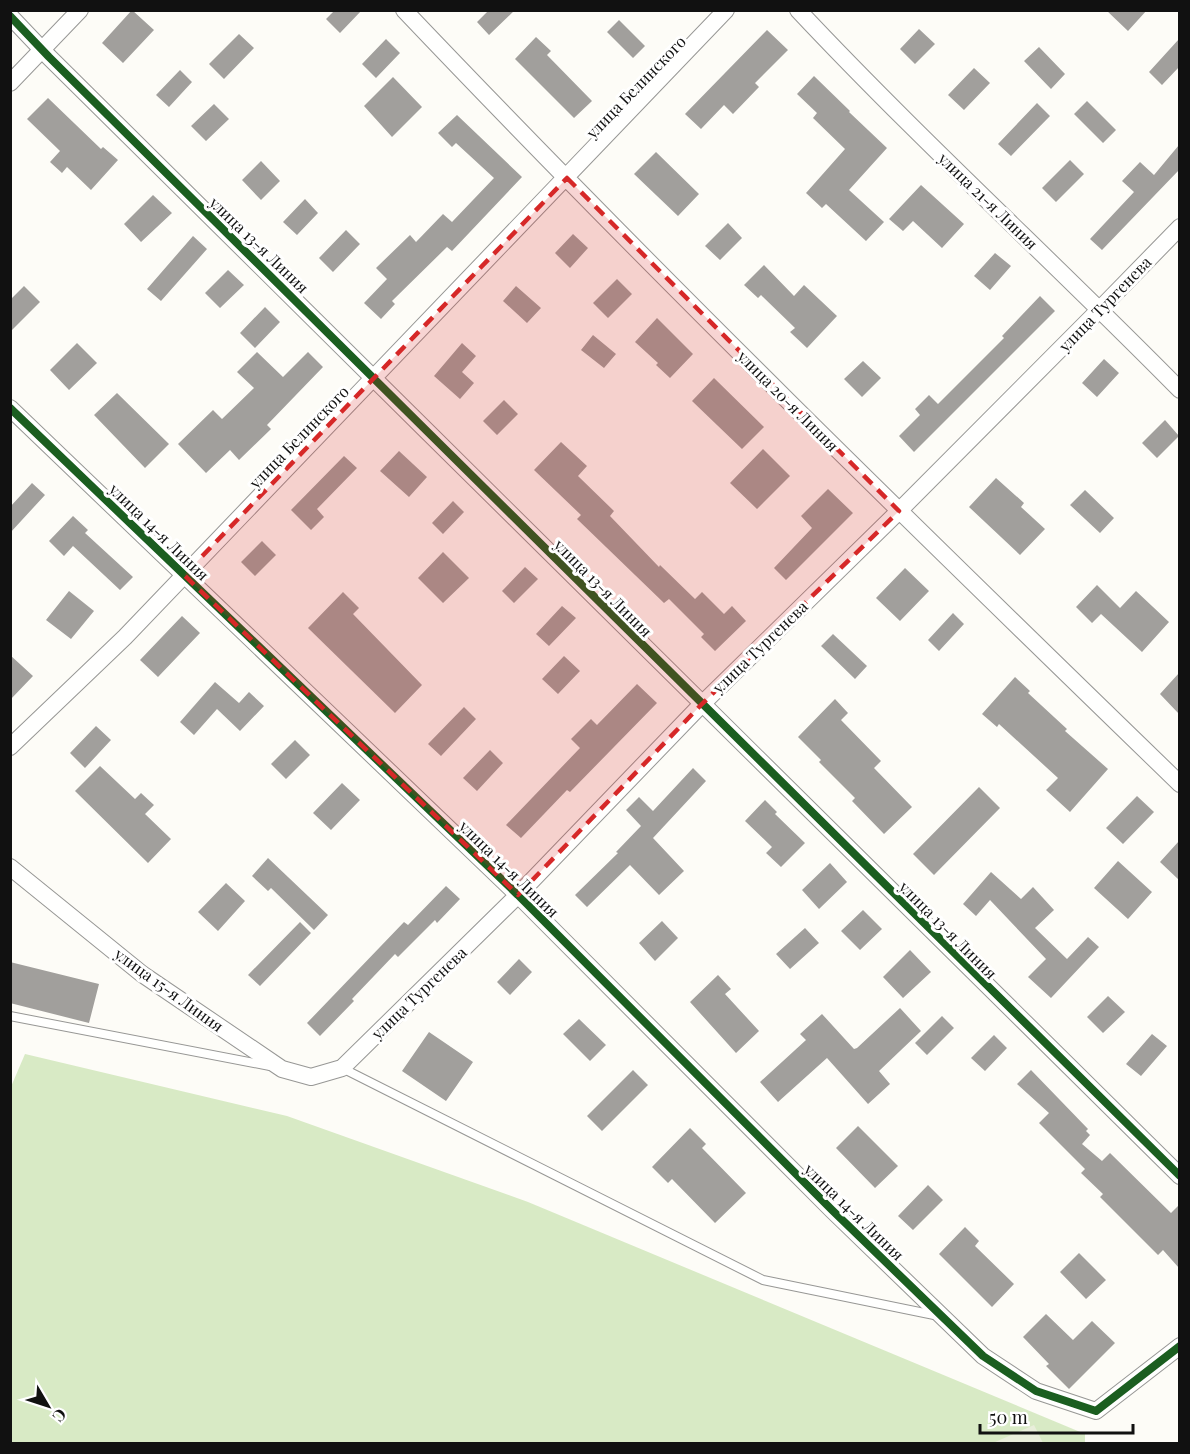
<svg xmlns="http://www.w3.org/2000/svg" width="1190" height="1454" font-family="'Playfair Display',serif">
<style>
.forest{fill:#d8eac5}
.cemetery{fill:#e9eedb}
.building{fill:#a19f9c}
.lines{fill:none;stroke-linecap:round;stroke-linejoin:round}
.service-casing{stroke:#979795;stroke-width:10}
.minor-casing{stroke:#979795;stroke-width:18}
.service{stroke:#fffffe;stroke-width:8}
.minor{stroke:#fffffe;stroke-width:16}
.cycleway-casing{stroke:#fff;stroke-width:11}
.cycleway{stroke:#1b5e20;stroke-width:8}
.marked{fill:#d62828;fill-opacity:0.2;stroke:#d62828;stroke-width:4.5;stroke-dasharray:12 8;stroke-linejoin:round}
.labels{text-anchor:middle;stroke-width:6;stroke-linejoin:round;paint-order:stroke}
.street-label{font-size:16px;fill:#111;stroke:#fff}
</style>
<rect width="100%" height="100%" fill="#fdfcf7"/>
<!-- forest -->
<path class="forest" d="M25,1054L287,1116L528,1202L1085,1434V1443L11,1444L10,1089Z"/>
<!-- cemetery -->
<path class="cemetery" d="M1034,1425L1043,1443H993Z"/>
<!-- building -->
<path class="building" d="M132,10L154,30L123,63L102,43Z
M335,10H362L340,33L326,19Z
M489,10H515L489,35L477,22Z
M1106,10H1147L1128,31Z
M619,20L645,46L633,58L607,32Z
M919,29L935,44L915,64L900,49Z
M767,30L788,50L755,83L759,87L733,114L724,105L701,129L685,114Z
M239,34L254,48L224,79L209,64Z
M536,37L551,51L547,55L592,101L574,118L515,59Z
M386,39L400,53L376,78L362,64Z
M1179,39V67L1162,85L1149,72Z
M1039,47L1065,74L1051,89L1024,61Z
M974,68L990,83L964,110L948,95Z
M180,70L192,82L169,107L156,95Z
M814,76L850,111L849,112L887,148L849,190L884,222L866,241L826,204L822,208L806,193L845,149L813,118L817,113L797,94Z
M393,77L422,107L392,137L364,106Z
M48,98L101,149L103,147L118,160L91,190L67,167L62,173L50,162L60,151L27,119Z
M1087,101L1116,130L1103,143L1074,114Z
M1037,103L1050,116L1011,156L998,144Z
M214,104L229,119L206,141L191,126Z
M457,115L522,177L452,251L447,247L392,301L395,304L381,319L364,303L387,279L376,268L410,235L416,242L443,214L452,222L494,178L456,143L452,147L438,133Z
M1179,145V170L1102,250L1090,239L1134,192L1122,181L1140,162L1154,175Z
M656,152L699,194L678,216L634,174Z
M1070,160L1084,174L1056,202L1042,188Z
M261,161L280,181L261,200L242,180Z
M921,185L964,224L942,248L913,221L903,231L889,219Z
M153,195L172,213L141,242L124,224Z
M305,199L318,213L297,235L283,222Z
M728,223L742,238L720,260L705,246Z
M346,230L360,244L333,272L319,258Z
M573,234L588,248L570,268L555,253Z
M193,236L207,249L161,301L147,289Z
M995,253L1011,266L990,290L974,276Z
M764,265L794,296L804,285L837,316L807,348L790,332L795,328L761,295L758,298L744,285Z
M228,270L244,285L220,308L205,293Z
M617,279L632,294L608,318L593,303Z
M24,286L40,302L10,332V300Z
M516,286L541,308L527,323L503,301Z
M1040,296L1055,311L914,452L899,436L920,415L915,409L929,395L938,404L1004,338L1002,336Z
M265,307L280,322L255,348L240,333Z
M657,318L693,354L670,378L656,365L658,363L635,342Z
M593,335L616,354L604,368L581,350Z
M77,343L97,363L69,390L50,370Z
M462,343L476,356L462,372L474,383L460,399L434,376Z
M257,352L283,377L308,352L323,367L267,425L271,429L239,460L230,450L206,473L178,444L213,410L222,419L254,388L237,372Z
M1104,359L1119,373L1097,397L1082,383Z
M863,361L881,378L862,397L844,379Z
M714,378L764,427L742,449L692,401Z
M117,393L169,444L145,468L94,415Z
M504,400L518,414L497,435L483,421Z
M1165,420L1179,436L1157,458L1142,443Z
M561,442L587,466L578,476L614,511L610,516L659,567L660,565L695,599L702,592L724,614L732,606L746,621L715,651L701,637L704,634L669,599L664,603L577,519L581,515L534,470Z
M763,449L790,476L757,509L730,483Z
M399,451L427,477L409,497L380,471Z
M344,456L357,468L317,509L324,517L311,530L291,510Z
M996,478L1024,503L1021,507L1045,529L1020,555L969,507Z
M32,483L45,495L10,533V507Z
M828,489L853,513L786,580L774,568L812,528L801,516Z
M1085,490L1114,518L1100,533L1070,505Z
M453,501L464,512L443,534L432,523Z
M73,516L88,530L85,533L133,577L120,590L73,546L64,556L49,541Z
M262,541L276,555L255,576L241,562Z
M443,552L469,578L443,603L418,578Z
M525,567L538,579L514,603L502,591Z
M905,568L929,591L900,621L876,598Z
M1097,585L1120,608L1136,591L1169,622L1142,652L1101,614L1092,623L1076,607Z
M69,591L94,611L71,639L46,620Z
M343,592L359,608L353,614L422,685L395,713L308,628Z
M562,606L576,618L549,646L536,634Z
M953,613L964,624L939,651L928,640Z
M182,616L200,633L158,677L140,660Z
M833,634L867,666L855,679L821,646Z
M10,655L33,676L10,700Z
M564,656L580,671L558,694L542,679Z
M1179,673V714L1160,694Z
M1015,677L1030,691L1028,693L1067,729L1065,731L1108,769L1070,812L1046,790L1058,778L999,724L997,727L982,714Z
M215,682L239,703L249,692L264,706L240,731L217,709L194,735L180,722Z
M637,684L657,703L570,792L567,790L521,838L506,825L580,748L571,739L591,719L597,725Z
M835,699L848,713L841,720L881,761L874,768L912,807L884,834L852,801L855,798L819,762L821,760L798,737Z
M464,707L476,719L441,756L428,744Z
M96,726L111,740L85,768L70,753Z
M295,740L310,755L286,779L271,764Z
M490,750L503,763L477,791L463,778Z
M100,766L135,799L141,793L154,805L145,814L171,839L148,863L75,791Z
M693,768L706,781L653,838L684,871L659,895L630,865L587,907L575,895L618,853L616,852L641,826L626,810L639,797L653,811Z
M342,783L360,800L331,830L313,813Z
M979,787L1000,808L934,875L913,854Z
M1137,796L1154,812L1123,844L1106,828Z
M765,800L777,812L775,814L805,843L781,867L766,853L772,847L745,821Z
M1179,841V880L1160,862Z
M268,858L328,915L314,930L271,888L268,891L252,876Z
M1118,861L1152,892L1128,919L1094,888Z
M830,863L847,882L819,909L802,890Z
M991,872L1021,899L1033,887L1054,910L1035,928L1067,959L1088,937L1099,947L1051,998L1028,977L1046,959L990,900L976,916L963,904Z
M226,883L245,901L218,931L198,912Z
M446,886L460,899L437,923L435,920L398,957L395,954L352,999L354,1001L320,1036L307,1023L404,922L408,925Z
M863,910L882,929L860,950L841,931Z
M662,921L678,938L655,961L639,943Z
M300,922L311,933L260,986L248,975Z
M805,928L819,943L790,969L776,954Z
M910,950L931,972L903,998L883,977Z
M519,959L532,972L510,995L497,982Z
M10,962L99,984L89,1023L10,1003Z
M718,975L731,989L725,994L759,1031L736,1053L690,1002Z
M1108,996L1125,1012L1103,1033L1087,1017Z
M900,1008L921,1031L879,1071L890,1084L868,1104L827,1058L778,1102L760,1082L806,1040L800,1034L822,1014L854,1049L857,1048Z
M942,1016L954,1028L927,1055L915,1043Z
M579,1019L606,1045L590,1061L563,1034Z
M429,1032L473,1062L446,1101L402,1071Z
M1152,1034L1167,1046L1141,1076L1126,1064Z
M994,1035L1007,1048L985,1071L971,1058Z
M633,1070L648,1085L602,1131L587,1116Z
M1031,1070L1088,1129L1086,1131L1090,1135L1082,1144L1102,1161L1110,1153L1171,1213L1179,1205V1268L1163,1250L1158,1255L1100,1197L1103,1194L1081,1173L1085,1169L1039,1123L1049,1113L1017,1084Z
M858,1126L898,1166L875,1188L836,1148Z
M690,1128L706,1144L702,1148L746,1193L715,1223L672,1179L668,1183L652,1167Z
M928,1185L943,1200L913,1230L898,1216Z
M965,1227L979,1241L975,1246L1014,1284L992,1307L939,1254Z
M1079,1253L1106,1280L1086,1299L1060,1272Z
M1046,1314L1073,1340L1092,1321L1115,1343L1069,1389L1046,1366L1049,1364L1023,1337Z"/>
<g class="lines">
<!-- service casing -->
<g class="service-casing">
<path id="service" d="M10,1016L270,1066
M342,1068L763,1280L939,1316"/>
</g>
<!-- minor casing -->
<g class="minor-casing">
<path id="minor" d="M404,10C656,275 918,530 1180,784
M798,10C921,141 1054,262 1180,390
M10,16L49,57C427,429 800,805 1180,1176
M10,83L80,10
M10,408L518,895L832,1210L983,1356L1036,1391L1096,1411L1180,1346
M10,747L125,637L726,10
M10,867L142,974L282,1069L311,1077L342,1068L518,895L701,705L899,511L1100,309L1180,227"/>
</g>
<!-- service -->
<use href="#service" class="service"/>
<!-- minor -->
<use href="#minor" class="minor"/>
<!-- cycleway casing -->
<g class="cycleway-casing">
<path id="cycleway" d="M10,16L49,57C427,429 800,805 1180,1176
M10,408L518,895L832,1210L983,1356L1036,1391L1096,1411L1180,1346"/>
</g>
<!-- cycleway -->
<use href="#cycleway" class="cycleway"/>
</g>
<!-- marked area -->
<path class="marked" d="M567,178L899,511L701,705L518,895L184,575Z"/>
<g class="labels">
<!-- street labels -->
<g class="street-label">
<text transform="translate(636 87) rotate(-46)" y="6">улица Белинского</text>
<text transform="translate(988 201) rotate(44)" y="6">улица 21-я Линия</text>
<text transform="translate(259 245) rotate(44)" y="6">улица 13-я Линия</text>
<text transform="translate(1105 304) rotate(-46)" y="6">улица Тургенева</text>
<text transform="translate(788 401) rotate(45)" y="6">улица 20-я Линия</text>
<text transform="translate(299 437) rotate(-46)" y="6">улица Белинского</text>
<text transform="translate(159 532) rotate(44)" y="6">улица 14-я Линия</text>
<text transform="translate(603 588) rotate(45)" y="6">улица 13-я Линия</text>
<text transform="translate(760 647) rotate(-44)" y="6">улица Тургенева</text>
<text transform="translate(509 869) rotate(44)" y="6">улица 14-я Линия</text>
<text transform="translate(948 930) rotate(45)" y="6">улица 13-я Линия</text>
<text transform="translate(169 990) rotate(36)" y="6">улица 15-я Линия</text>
<text transform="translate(419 993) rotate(-44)" y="6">улица Тургенева</text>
<text transform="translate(854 1212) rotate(44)" y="6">улица 14-я Линия</text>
</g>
</g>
<!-- border -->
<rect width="1190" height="1454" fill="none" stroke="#111111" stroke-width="24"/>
<!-- north arrow -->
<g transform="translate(48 1406) rotate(129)" stroke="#ffffff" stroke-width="4.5" paint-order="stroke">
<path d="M0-4.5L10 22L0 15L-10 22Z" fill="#111111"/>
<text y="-9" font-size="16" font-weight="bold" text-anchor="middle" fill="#111111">С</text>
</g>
<!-- scale -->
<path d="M980 1424v9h153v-9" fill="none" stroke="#111111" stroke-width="3"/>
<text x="989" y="1424" font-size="18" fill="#111111" stroke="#ffffff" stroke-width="4.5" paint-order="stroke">50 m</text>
</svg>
